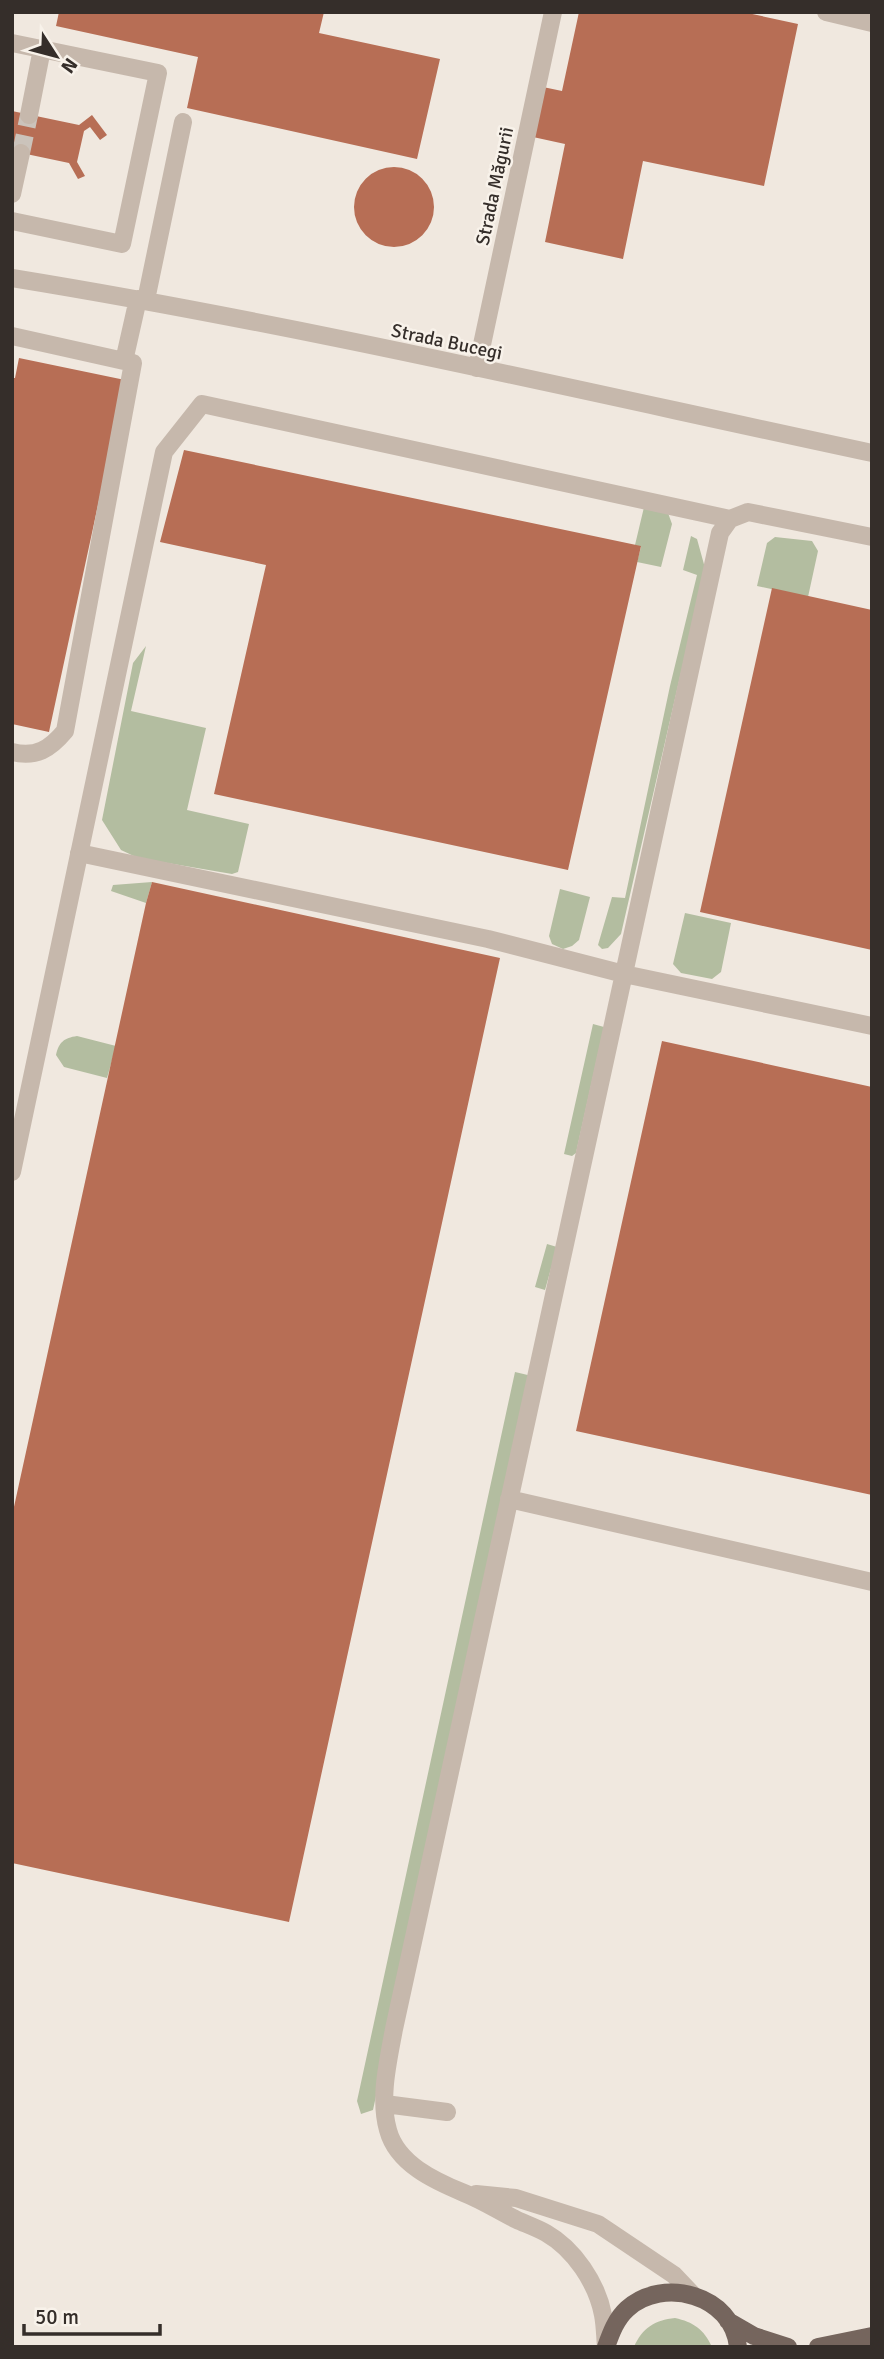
<svg xmlns="http://www.w3.org/2000/svg" width="884" height="2359" font-family="Signika,sans-serif">
<style>
.green{fill:#b3bda0}
.building{fill:#b76e55}
.lines{fill:none;stroke-linecap:round;stroke-linejoin:round}
.minor-tunnel{stroke:#cbc3bb;stroke-width:18;stroke-dasharray:18 9;stroke-linecap:butt}
.minor{stroke:#c6b8ac;stroke-width:18}
.major{stroke:#75655d;stroke-width:18}
.labels{text-anchor:middle;stroke-width:5;stroke-linejoin:round;paint-order:stroke}
.street-label{font-size:19px;fill:#352e2a;stroke:#f8f2ea}
</style>
<rect width="100%" height="100%" fill="#f0e8df"/>
<!-- green -->
<path class="green" d="M645,503L668,513L672,524L661,567L637,562L641,547L635,545Z
M691,536L697,539L705,568L621,934L608,948L602,949L598,945L612,897L625,898L670,686L697,575L683,570Z
M775,537L812,541L818,551L808,597L757,586L767,543Z
M146,646L131,711L206,728L187,810L249,824L238,872L232,874L138,858L121,850L102,820L133,663Z
M152,882L146,903L111,891L113,885Z
M560,889L590,897L579,940L572,946L563,949L552,944L549,936Z
M685,913L731,923L721,972L712,979L681,973L673,964Z
M593,1024L604,1027L576,1153L572,1156L564,1154Z
M77,1036L116,1046L107,1078L64,1067L56,1055C59,1042 64,1038 77,1036Z
M547,1244L557,1247L545,1290L535,1287Z
M515,1372L532,1376L373,2110L361,2114L357,2101Z
M675,2318C693,2322 704,2329 712,2347H634C642,2328 655,2320 675,2318Z"/>
<!-- building -->
<path class="building" d="M59,12H324L319,33L440,59L417,159L187,108L198,57L56,26Z
M579,12H743L798,24L764,186L643,161L623,259L545,242L565,144L533,137L543,87L562,91Z
M12,111L79,125L92,115L107,135L100,140L90,127L84,131L77,162L85,176L78,179L69,163L12,151Z
M354 207a40 40 0 1 1 80 0a40 40 0 1 1-80 0Z
M19,358L125,380L49,732L12,724V378H15Z
M184,450L641,546L568,870L214,794L266,565L160,542Z
M772,588L872,610V950L700,912Z
M152,882L500,958L289,1922L12,1863V1516L146,903Z
M662,1041L872,1087V1495L576,1431Z"/>
<g class="lines">
<!-- minor-tunnel -->
<path class="minor-tunnel" d="M21,153L29,115"/>
<!-- minor -->
<path class="minor" d="M826,12L872,23
M12,43L158,73L122,244L12,221
M29,115L42,49
M12,194L21,153
M12,278C301,325 586,392 872,453
M146,300L183,122
M12,336L133,363L65,731C50,749 36,758 12,752
M124,361L138,299
M477,368L553,12
M79,853L488,939L624,974L872,1026
M12,1172L164,452L202,404L730,519
M509,1499L872,1582
M385,2104L447,2112
M476,2194L516,2198L598,2224L674,2275L692,2294
M606,2347C605,2336 605,2325 603,2315C597,2283 574,2249 546,2233C537,2228 526,2224 517,2220C499,2211 482,2200 464,2193C435,2181 397,2164 388,2130C379,2098 388,2062 394,2029L720,533L730,519L748,512L872,537"/>
<!-- major -->
<path class="major" d="M728,2321L754,2336L788,2347
M606,2347C611,2333 616,2319 627,2309C663,2276 733,2295 738,2347
M818,2347L872,2336"/>
</g>
<g class="labels">
<!-- street labels -->
<g class="street-label">
<text transform="translate(494 186) rotate(-78)" y="7">Strada Măgurii</text>
<text transform="translate(447 341) rotate(12)" y="7">Strada Bucegi</text>
</g>
</g>
<!-- border -->
<rect width="884" height="2359" fill="none" stroke="#352e2a" stroke-width="28"/>
<!-- north arrow -->
<g transform="translate(56 56) rotate(126)" stroke="#f8f2ea" stroke-width="5" paint-order="stroke">
<path d="M0-5L12 26L0 18L-12 26Z" fill="#352e2a"/>
<text y="-10" font-size="19" font-weight="bold" text-anchor="middle" fill="#352e2a">N</text>
</g>
<!-- scale -->
<path d="M24 2324v10h136v-10" fill="none" stroke="#352e2a" stroke-width="3.5"/>
<text x="35" y="2324" font-size="21" fill="#352e2a" stroke="#f8f2ea" stroke-width="5" paint-order="stroke">50 m</text>
</svg>
